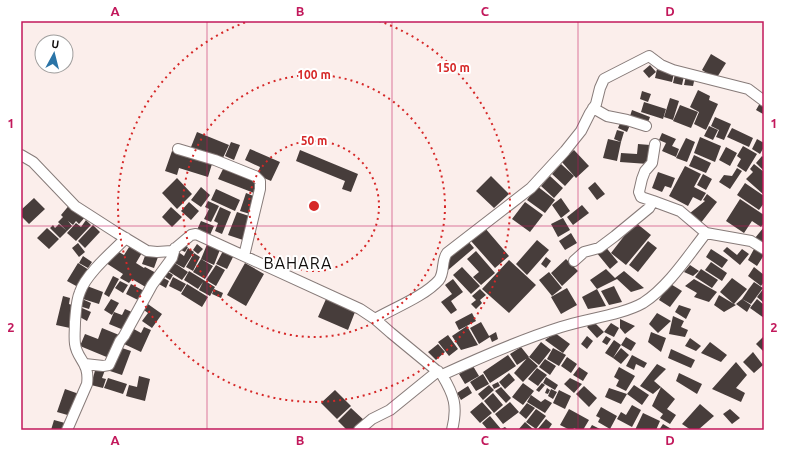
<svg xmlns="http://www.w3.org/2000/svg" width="785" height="451" font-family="Ubuntu,sans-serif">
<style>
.building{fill:#473d3b}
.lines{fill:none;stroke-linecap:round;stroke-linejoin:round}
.street-casing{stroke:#877b79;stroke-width:12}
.street{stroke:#fff;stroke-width:10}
.grid{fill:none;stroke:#c2185b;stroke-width:1;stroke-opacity:0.55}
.ring{fill:none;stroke:#d62828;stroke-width:2;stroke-dasharray:2 4}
.labels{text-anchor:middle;stroke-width:4;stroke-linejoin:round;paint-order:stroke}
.quarter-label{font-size:16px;letter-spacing:1px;fill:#100c0b;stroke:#fff}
.centre{fill:#d62828;stroke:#fff;stroke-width:2}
.ring-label{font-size:12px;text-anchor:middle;font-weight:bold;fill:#d62828;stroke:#fff;stroke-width:4;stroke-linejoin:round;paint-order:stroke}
.neatline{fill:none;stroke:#c2185b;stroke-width:1.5}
.grid-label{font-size:13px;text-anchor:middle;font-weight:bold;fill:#c2185b}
</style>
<rect width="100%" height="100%" fill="#fbeeeb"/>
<!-- building -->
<path class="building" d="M711,54L726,63L716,79L702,70Z
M650,65L656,72L649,78L643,71Z
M657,69L674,73L672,82L655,78Z
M675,74L684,76L682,85L673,83Z
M686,76L695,77L693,86L684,85Z
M698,90L710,96L709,100L718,104L706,130L694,124L699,112L690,107Z
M642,91L651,94L648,102L640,99Z
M670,98L679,101L673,120L664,117Z
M644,102L666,109L663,119L641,112Z
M760,103L764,105V111L763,114L756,110Z
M680,105L698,112L691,128L673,121Z
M632,110L650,117L647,125L629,119Z
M715,117L731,124L724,140L716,137L719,130L711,126Z
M621,121L630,125L627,132L618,128Z
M709,126L718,130L713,140L704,136Z
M732,128L753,138L749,147L727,137Z
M617,130L624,132L621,142L614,139Z
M197,132L229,145L222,160L191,147Z
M662,133L676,139L672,146L679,149L676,157L662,151L666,143L659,140Z
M700,137L721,146L715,162L694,153Z
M686,138L695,142L687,162L676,158Z
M608,139L621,142L617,161L603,158Z
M757,139L764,143V147L760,154L752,149Z
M231,142L240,145L234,160L225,156Z
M638,144L650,145L648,164L620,162L621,153L637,154Z
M743,146L757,154L746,172L737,166L741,159L737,156Z
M726,147L737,153L730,166L719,160Z
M250,149L280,162L271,181L257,175L260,167L245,160Z
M300,150L358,174L351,192L342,189L345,181L296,161Z
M574,150L589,166L576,178L561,161Z
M172,151L212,164L208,177L179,168L177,175L165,171Z
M694,155L711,163L706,173L689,166Z
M762,156L764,158V171L756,163Z
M561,164L574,176L565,186L552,174Z
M754,164L764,172V195L746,179L753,172L750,169Z
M685,166L701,174L694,187L706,193L701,201L693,197L688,206L669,196Z
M224,167L259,181L254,193L218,179Z
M737,168L742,171L730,189L719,182L724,175L732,176Z
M658,172L675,178L671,188L665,186L662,192L652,188Z
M703,174L712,179L706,190L697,185Z
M491,176L509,194L494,208L476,191Z
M550,176L563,188L554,198L541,186Z
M177,178L192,194L177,209L162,193Z
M595,182L605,194L597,200L588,188Z
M745,183L764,196V203L759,210L737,195Z
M537,186L555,200L545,213L527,200Z
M201,187L210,195L201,207L191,200Z
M216,189L240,200L235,211L211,200Z
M246,193L256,197L250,214L240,211Z
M707,194L717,202L700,224L690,213L705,201L703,200Z
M34,198L45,209L29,224L21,216V210Z
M561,198L570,211L561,218L552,205Z
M740,199L764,215V223L761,227L752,221L744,233L726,221Z
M208,201L219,206L211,222L204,219L209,209L205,207Z
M189,202L199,211L191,220L181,211Z
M525,202L543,215L530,232L512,219Z
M71,203L86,216L79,224L76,221L73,225L68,221L72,226L67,231L58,222L63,217L61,215Z
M582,205L589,213L573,225L567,217Z
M171,207L182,217L172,227L162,217Z
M220,207L231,212L222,234L215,231L218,223L214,221Z
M237,212L252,217L243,240L228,235Z
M563,218L570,230L558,237L551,224Z
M86,220L91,225L76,241L67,233L76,223L81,227Z
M201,221L214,226L210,235L197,230Z
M635,222L651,235L626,265L611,253Z
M59,224L67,231L60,238L50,228L53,225L55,228Z
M93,225L100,232L85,248L78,241Z
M764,227V245L755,238Z
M47,228L59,239L49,249L37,238Z
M485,228L509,256L495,268L471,241Z
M571,233L577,243L565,250L559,241Z
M537,240L549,250L527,275L516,264Z
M468,241L474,248L447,271L444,261Z
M648,241L657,248L638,272L629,265Z
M208,242L221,247L214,265L201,259Z
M78,243L85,252L79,257L72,248Z
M131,244L143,251L136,263L144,268L145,267L158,274L149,289L132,279L129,283L120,278L123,274L106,263L114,249L124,255Z
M182,244L188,247L185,252L179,249Z
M197,244L203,249L198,254L193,250Z
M604,245L618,262L610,269L596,252Z
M727,247L737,255L742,249L749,254L740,265L723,251Z
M188,248L194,252L184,268L173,262L188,272L182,280L165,269L177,251L184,256Z
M711,249L728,260L722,268L706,257Z
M754,249L764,255L757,266L748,260Z
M223,251L233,257L227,269L216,264Z
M476,251L495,273L481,285L473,277L479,272L467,259Z
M146,253L158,257L154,268L142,264Z
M194,253L200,257L193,271L186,267Z
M83,256L92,262L88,268L79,263Z
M546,257L551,261L546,268L541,264Z
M201,259L213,266L205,279L193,272Z
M566,259L578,271L562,286L551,273Z
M509,260L536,285L509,313L482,289Z
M711,262L727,273L722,281L705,270Z
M78,263L89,270L78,287L67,281Z
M245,263L264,274L246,306L227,295Z
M216,265L225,270L216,286L206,280Z
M690,265L699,271L693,276L684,272Z
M462,267L480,286L471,294L453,275Z
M754,267L764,275V282L761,286L748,276Z
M606,269L615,278L624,271L644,288L631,292L617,279L597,289L590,280Z
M701,269L718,280L712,288L695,277Z
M165,270L173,275L170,280L162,275Z
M189,271L215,287L210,296L199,290L203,282L198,289L184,280Z
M549,272L562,288L552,296L539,280Z
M113,276L119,279L109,297L104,294Z
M160,276L169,281L166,288L157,283Z
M173,277L186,284L181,292L169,286Z
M732,278L747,289L734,304L720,292Z
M453,279L463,292L451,301L457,310L451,314L441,302L452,294L445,285Z
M694,279L717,292L709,302L694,297L697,293L685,286Z
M120,281L128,285L123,293L115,288Z
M754,282L763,288L757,296L748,290Z
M669,283L682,291L670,307L659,300Z
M131,284L146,292L140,301L126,294Z
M187,284L208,297L202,307L181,294Z
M87,286L103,292L99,304L83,299Z
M614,286L622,302L609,305L601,291Z
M567,288L577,305L561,314L551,297Z
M764,288V303L757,297Z
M214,289L223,293L221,298L212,294Z
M480,289L486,295L480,300L482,303L476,309L471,304L476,300L472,296Z
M597,289L606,306L588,309L582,297Z
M748,290L757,296L751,304L742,299Z
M719,295L734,304L736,305L724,312L714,305Z
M63,296L70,298L69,304L75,306L70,328L56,325Z
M82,299L91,303L89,309L79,306Z
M111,299L119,303L112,315L104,310Z
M326,299L355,312L348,330L318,317Z
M742,299L751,305L747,312L736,304Z
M757,299L764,305V318L750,308Z
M145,302L162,314L152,328L142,321L148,313L141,308Z
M679,305L691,309L686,319L675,312Z
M82,308L91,312L87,321L78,316Z
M125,309L134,313L126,331L109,324L114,312L122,315Z
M472,313L476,321L459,330L455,322Z
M657,313L671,321L658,333L649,324Z
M673,316L684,321L681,327L688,330L685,337L669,334Z
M620,319L635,326L625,334L620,328Z
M593,321L604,332L597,338L587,327Z
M481,322L489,336L496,332L498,339L492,342L490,337L479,344L470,328Z
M611,323L619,328L614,337L604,332Z
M467,326L478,345L461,350L452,336Z
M144,327L151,330L141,352L124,344L132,328L141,333Z
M102,328L119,335L109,358L80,346L85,334L98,339Z
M651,332L666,338L661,352L648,342Z
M555,333L570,344L563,353L545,340Z
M448,335L458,349L449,356L438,342Z
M587,336L593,341L587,349L581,344Z
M606,336L611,339L607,345L602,342Z
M764,336V352L756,344Z
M626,337L636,343L631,351L621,345L613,358L605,353L614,340L621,345Z
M690,338L701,346L696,351L685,346Z
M541,342L551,350L539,365L529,357Z
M710,342L727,355L721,362L701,353Z
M438,344L445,352L436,360L428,352Z
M119,347L131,351L122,375L110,371Z
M521,347L529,357L517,365L510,354Z
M553,348L566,355L559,366L547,359Z
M621,348L629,355L621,364L613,358Z
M671,349L695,360L691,368L668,358Z
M753,352L763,365L754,373L743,362Z
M508,355L516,366L490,383L483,372Z
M632,355L647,363L644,368L636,364L634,370L626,366Z
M528,357L538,366L523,382L514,373Z
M567,357L577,364L571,373L561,366Z
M545,359L556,366L550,375L539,367Z
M736,362L747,375L736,388L745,393L741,402L712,389Z
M657,364L666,369L654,381L661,387L653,394L640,386Z
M473,366L479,376L465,384L459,374Z
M96,367L105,370L102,378L106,379L103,388L91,385Z
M579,367L588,373L583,381L573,375Z
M619,367L635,376L626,391L616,386L619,380L614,377Z
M537,368L547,375L541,382L539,380L541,382L538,386L528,379Z
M509,373L515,380L505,389L499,382Z
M679,373L702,384L697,394L676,381Z
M483,374L489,384L476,391L470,382Z
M139,376L150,379L145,401L126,396L129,385L137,387Z
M546,377L558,385L555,390L543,383Z
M108,378L127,384L123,394L104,388Z
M570,378L582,384L574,393L564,384Z
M498,382L500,386L494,389L492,385Z
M523,383L534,391L523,405L512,397Z
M542,383L545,385L539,392L536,390Z
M489,385L494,390L483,400L478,394Z
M634,385L649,395L642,405L627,394Z
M468,386L472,393L461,400L457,393Z
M584,386L597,398L589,407L576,394Z
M501,387L511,398L506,403L495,391Z
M661,387L675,399L667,409L676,415L670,424L660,418L663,414L652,406Z
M547,388L550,390L548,394L545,393Z
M609,388L627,394L621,404L605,397Z
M65,389L79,394L71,416L57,412Z
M551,389L557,392L553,399L548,396Z
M335,390L351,406L337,419L321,403Z
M559,390L571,396L565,409L553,403Z
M493,393L503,405L494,413L484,401Z
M531,395L541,402L545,399L552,403L545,413L527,402Z
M482,402L492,413L480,423L470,412Z
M510,402L519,412L503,424L495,414Z
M527,403L535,408L526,419L519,413Z
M700,404L714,416L698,430H691L682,424Z
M632,405L641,410L632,427L617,419L621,412L626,415Z
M601,407L617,416L610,429L598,422L600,418L596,416Z
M351,408L366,422L358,430H347L338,421Z
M536,409L546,416L536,429L526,422Z
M569,409L589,420L583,430H578L574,428L573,430H570L560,425Z
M730,409L740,418L732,424L723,414Z
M643,413L660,421L656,430H635Z
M490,416L501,429L505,427L508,430H488L482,423Z
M546,419L552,424L548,430H537Z
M54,420L65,423L63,430H51Z
M525,422L534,430H518Z
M663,424L673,430H659Z
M592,425L602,430H589Z"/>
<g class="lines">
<!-- street casing -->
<g class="street-casing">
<path id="street" d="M593,108L607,116L627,120L646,126
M178,149L215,160L255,176L260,181V189L244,256
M21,155L33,162L75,206L117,233L147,251L157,252L172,251L191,235L196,234L360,309L375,319L391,333L442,375C481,357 520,340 561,327C585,319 622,315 643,303C668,287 688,256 706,233L751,241L764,249
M653,201L641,197L639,192L642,179L645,171L652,163L655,144
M574,261L584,252L599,248L615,236L649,208L653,201L680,211L706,233
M375,319C394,308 425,296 439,280C445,272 441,261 447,253L531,188L565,151L581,131L590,113L596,104L600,88L604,79L649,56L661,65L673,70L748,89L764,101
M85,364L103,366L109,365L120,341L124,336L152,285L172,258L175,248
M442,375C454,395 458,406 452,430
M67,430L87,384C90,362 77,360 75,344C74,337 75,329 75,322C76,312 76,301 80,292C86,274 112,252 126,238
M359,430L372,419L390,410L438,371"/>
</g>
<!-- street -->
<use href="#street" class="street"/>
</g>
<!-- grid -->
<path class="grid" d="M207,21V430M392,21V430M578,21V430M21,226H764"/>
<!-- distance rings -->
<g class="ring">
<circle cx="314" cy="206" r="65"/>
<circle cx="314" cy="206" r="131"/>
<path d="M379 21A196 196 0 1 1 249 21"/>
</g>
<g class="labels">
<!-- quarter labels -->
<g class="quarter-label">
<text x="298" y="269">BAHARA</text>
</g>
</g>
<circle cx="314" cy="206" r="6" class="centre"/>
<g class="ring-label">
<text x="453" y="72">150 m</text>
<text x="314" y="79">100 m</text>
<text x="314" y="145">50 m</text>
</g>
<!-- border -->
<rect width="785" height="451" fill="none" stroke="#ffffff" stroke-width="44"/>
<!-- north arrow -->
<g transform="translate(54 54) rotate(7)"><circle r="19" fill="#ffffff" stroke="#9f9e9d"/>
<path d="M0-3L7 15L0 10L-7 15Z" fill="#2a74a7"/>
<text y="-6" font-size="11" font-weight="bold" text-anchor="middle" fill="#100c0b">U</text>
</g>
<rect x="22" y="22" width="741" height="407" class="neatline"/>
<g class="grid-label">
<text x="115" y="16">A</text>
<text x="300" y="16">B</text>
<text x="485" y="16">C</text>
<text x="670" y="16">D</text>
<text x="11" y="128">1</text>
<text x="774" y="128">1</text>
<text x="11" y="332">2</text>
<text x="774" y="332">2</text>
<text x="115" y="445">A</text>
<text x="300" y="445">B</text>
<text x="485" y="445">C</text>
<text x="670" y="445">D</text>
</g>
</svg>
